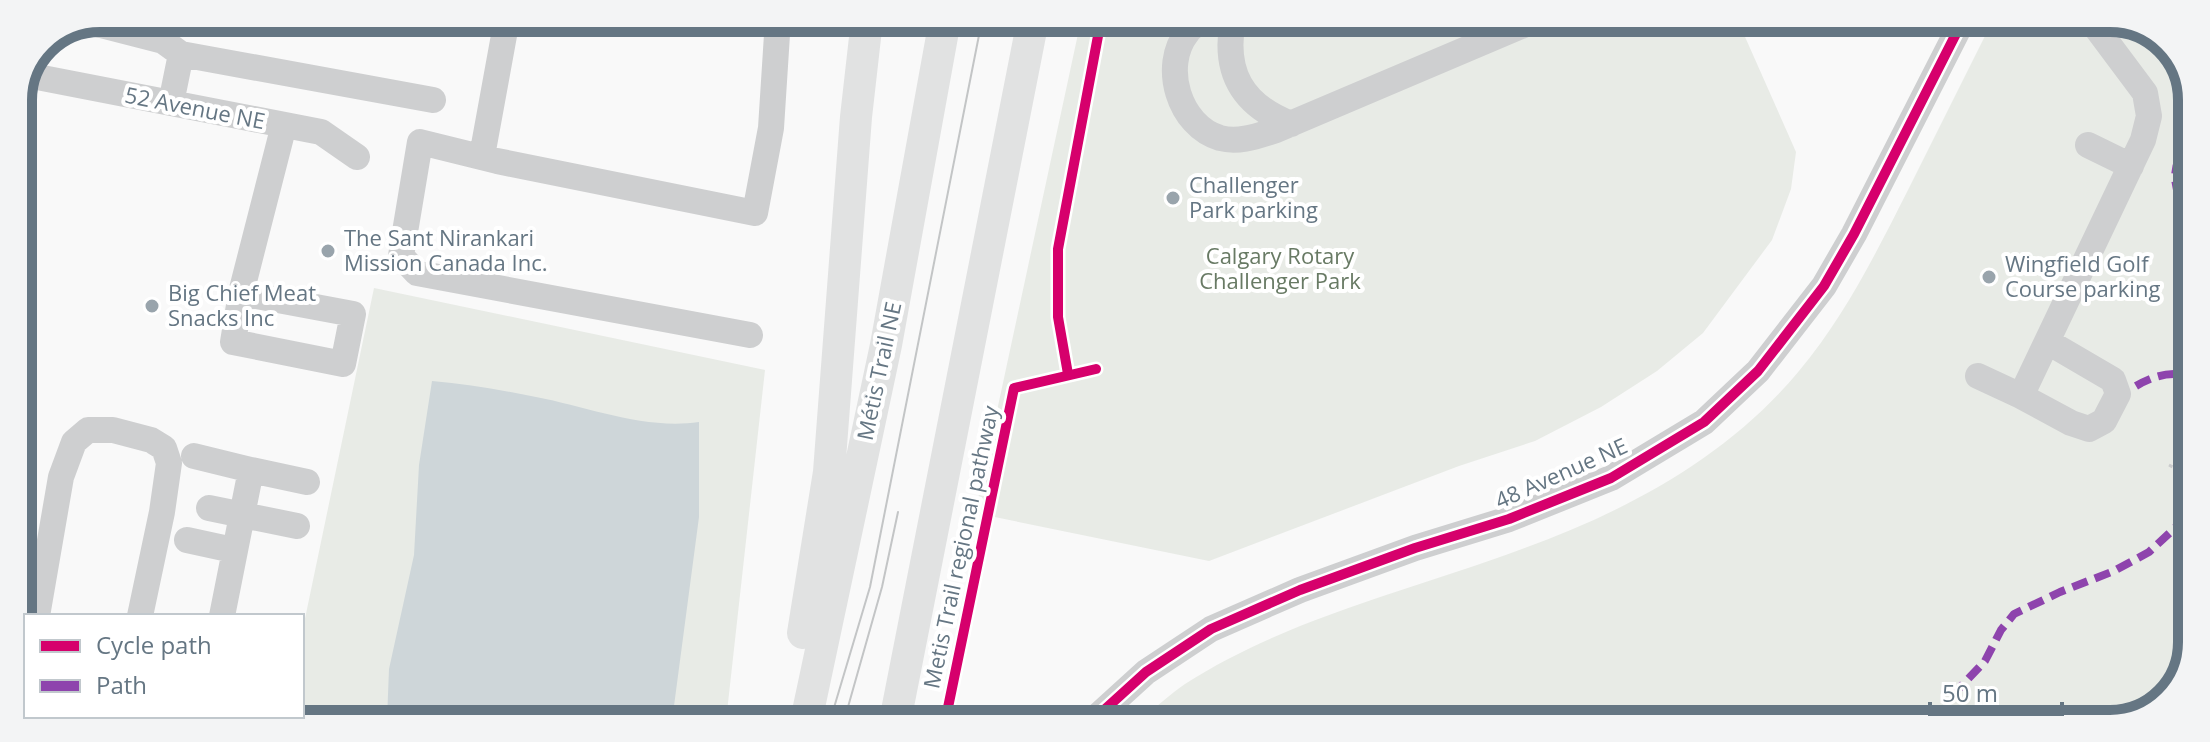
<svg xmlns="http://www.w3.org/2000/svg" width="2210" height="742" font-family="'Open Sans',sans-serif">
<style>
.green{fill:#e8ebe6}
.water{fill:#ced6d9}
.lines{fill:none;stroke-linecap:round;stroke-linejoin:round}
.path{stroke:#cbcccd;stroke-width:3;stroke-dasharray:4 4;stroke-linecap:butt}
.minor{stroke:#cecfd0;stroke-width:26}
.major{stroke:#e1e2e2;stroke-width:32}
.tram{stroke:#c3c5c6;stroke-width:2}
.quiet{stroke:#8e44ad;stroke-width:8;stroke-dasharray:16 8;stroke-linecap:butt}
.cycleway-casing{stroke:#fff;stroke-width:15}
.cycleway{stroke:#d6006c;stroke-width:10}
.poi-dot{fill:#99a4ac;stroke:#fff;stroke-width:3}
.labels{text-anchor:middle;stroke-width:8;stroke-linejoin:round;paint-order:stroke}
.street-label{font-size:22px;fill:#657683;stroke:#fff}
.poi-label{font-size:22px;fill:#657683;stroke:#fff;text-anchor:start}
.park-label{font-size:22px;fill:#687a64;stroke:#fff}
.rim{fill:none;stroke:#657683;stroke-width:10}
</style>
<rect width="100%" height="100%" fill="#f9f9f9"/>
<!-- green -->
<path class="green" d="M1081,20L1738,21L1796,152L1791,189L1772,240L1703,333L1657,371L1601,407L1535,441L1459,466L1209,561L975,513Z
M1992,22H2136L2175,50L2192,94L2188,668L2160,707L2111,724L1138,722C1154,709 1169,695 1185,684C1288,618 1409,591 1522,549C1625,512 1728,457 1799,371C1845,316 1876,253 1908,190C1936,134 1964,78 1992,22Z
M374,288L765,370L726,721L284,720L285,716H302V633Z"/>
<!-- water -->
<path class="water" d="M432,381C467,384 502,390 536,397C589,407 644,430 699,422V517L672,721L387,720L389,669L414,555L419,465Z"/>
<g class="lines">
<!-- path -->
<path class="path" d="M2180,324L2190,329
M2176,373L2190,358
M2169,465L2189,476"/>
<!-- minor -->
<path class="minor" d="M1201,20C1197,24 1190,28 1187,33C1161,66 1179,126 1220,138C1239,143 1257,136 1276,130L1533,21
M1233,20C1223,72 1242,105 1291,124
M89,22L163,41L181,54L171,103
M181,54L433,100
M27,75L321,132L357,157
M2088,145L2131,166
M482,156L507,19
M241,293L353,314L343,364L233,342L241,293L284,125
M750,335L417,273L401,256L420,142L497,161L755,213L771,128L778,19
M2048,342L2113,380L2118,394L2104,421L2089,429L2071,423L2021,396L2143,140L2149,116L2145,93L2092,22
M1978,376L2021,396
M194,456L251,470
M209,508L297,526
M187,540L233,550
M37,616L61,477L74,442L88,430H113L151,440L164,448L169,463L162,512L140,616
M222,616L251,470L307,482
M74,720H75
M121,720V716
M203,720L204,716
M1091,722L1146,672L1211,629L1300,590L1415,548L1509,519L1611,478L1704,422L1758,371L1824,286L1854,234L1962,22"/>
<!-- major -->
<path class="major" d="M803,633L829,472L856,117L867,20
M806,721L886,345L945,20
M895,721L1033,20"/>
<!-- tram -->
<path class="tram" d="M830,721L870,587L982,20
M844,721L882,587L898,512"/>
<!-- quiet -->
<path class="quiet" d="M2191,218C2173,191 2167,167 2191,142
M2136,386C2153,376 2170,371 2190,376
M1952,696L1985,661L2001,630L2014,614L2060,592L2114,571L2149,552L2189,515"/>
<!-- cycleway casing -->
<g class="cycleway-casing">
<path id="cycleway" d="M1068,374L1058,317V249L1101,20
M945,722L1014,388L1096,369
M1091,722L1146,672L1211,629L1300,590L1415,548L1509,519L1611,478L1704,422L1758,371L1824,286L1854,234L1962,22"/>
</g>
<!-- cycleway -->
<use href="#cycleway" class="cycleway"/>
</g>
<!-- markers -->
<g class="poi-dot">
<circle cx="1173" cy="198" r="8"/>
<circle cx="328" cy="251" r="8"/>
<circle cx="1989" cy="277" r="8"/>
<circle cx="152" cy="306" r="8"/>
</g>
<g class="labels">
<!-- street labels -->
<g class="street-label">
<text transform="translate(195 108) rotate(11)" y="8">52 Avenue NE</text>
<text transform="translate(879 371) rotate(-78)" y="8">Métis Trail NE</text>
<text transform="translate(1561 473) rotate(-24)" y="8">48 Avenue NE</text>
<text transform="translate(961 547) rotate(-78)" y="8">Metis Trail regional pathway</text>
</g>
<!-- poi labels -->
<g class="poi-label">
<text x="1189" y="193">Challenger<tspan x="1189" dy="25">Park parking</tspan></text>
<text x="344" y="246">The Sant Nirankari<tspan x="344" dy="25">Mission Canada Inc.</tspan></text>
<text x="2005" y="272">Wingfield Golf<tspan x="2005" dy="25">Course parking</tspan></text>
<text x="168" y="301">Big Chief Meat<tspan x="168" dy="25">Snacks Inc</tspan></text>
</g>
<!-- park labels -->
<g class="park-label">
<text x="1280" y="264">Calgary Rotary<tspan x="1280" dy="25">Challenger Park</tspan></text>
</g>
</g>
<!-- crop -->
<path d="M0 0H2210V742H0ZM100 32H2110A68 68 0 0 1 2178 100V642A68 68 0 0 1 2110 710H100A68 68 0 0 1 32 642V100A68 68 0 0 1 100 32Z" fill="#f3f4f5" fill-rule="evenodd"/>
<path class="rim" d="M100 32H2110A68 68 0 0 1 2178 100V642A68 68 0 0 1 2110 710H100A68 68 0 0 1 32 642V100A68 68 0 0 1 100 32Z"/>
<!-- legend -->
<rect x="24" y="614" width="280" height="104" fill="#ffffff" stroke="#c1c8cd" stroke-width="2"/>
<rect x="40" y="640" width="40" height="12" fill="#d6006c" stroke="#c1c8cd" stroke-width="2"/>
<text x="96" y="654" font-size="24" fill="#657683">Cycle path</text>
<rect x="40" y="680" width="40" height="12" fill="#8e44ad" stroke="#c1c8cd" stroke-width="2"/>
<text x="96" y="694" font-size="24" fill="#657683">Path</text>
<!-- scale -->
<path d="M1930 702v12h132v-12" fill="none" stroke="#657683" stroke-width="4"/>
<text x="1942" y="702" font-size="24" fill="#657683" stroke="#ffffff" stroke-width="6" paint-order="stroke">50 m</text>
</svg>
